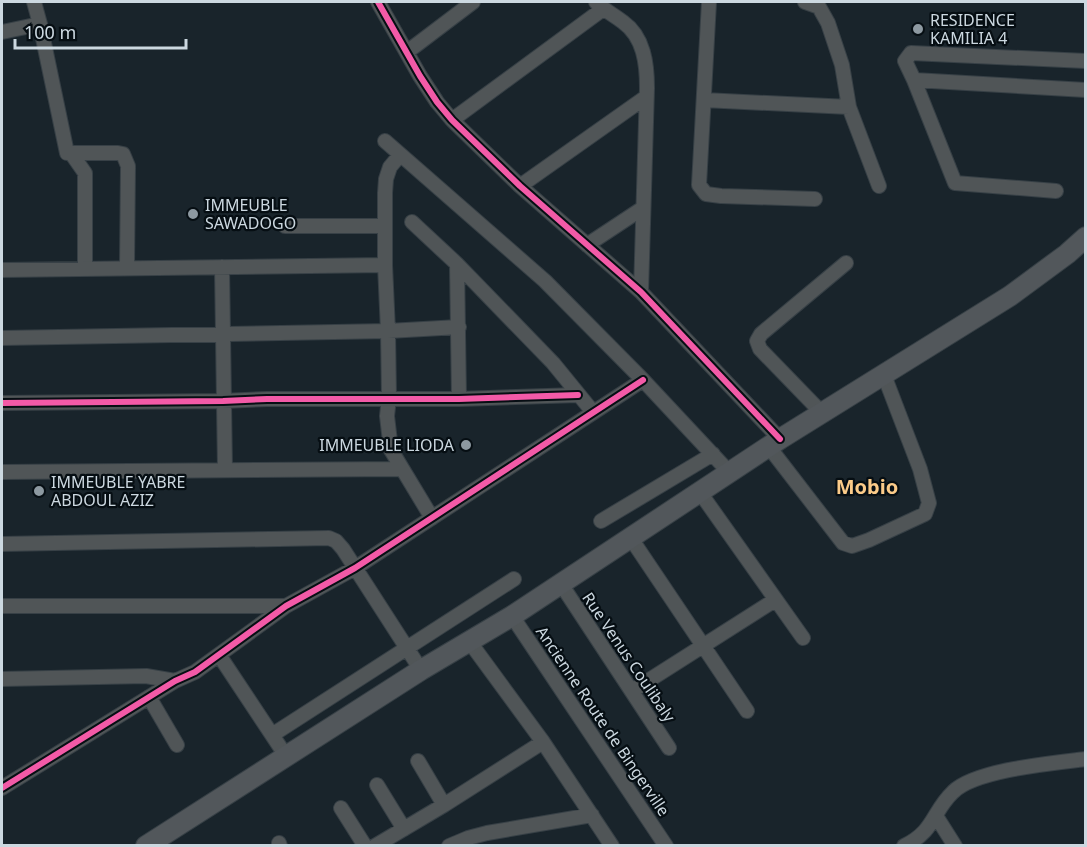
<svg xmlns="http://www.w3.org/2000/svg" width="1087" height="847" font-family="'Noto Sans',sans-serif">
<style>
.lines{fill:none;stroke-linecap:round;stroke-linejoin:round}
.street-casing{stroke:#374046;stroke-width:16}
.secondary-casing{stroke:#374046;stroke-width:22}
.street{stroke:#505557;stroke-width:14}
.secondary{stroke:#52575b;stroke-width:20}
.cycleway-casing{stroke:#060e13;stroke-width:10}
.cycleway{stroke:#f35aa7;stroke-width:6}
.poi-dot{fill:#8d99a1;stroke:#060e13;stroke-width:2}
.labels{text-anchor:middle;stroke-width:4.5;stroke-linejoin:round;paint-order:stroke}
.poi-label{font-size:16px;fill:#ccd8e0;stroke:#060e13;text-anchor:start}
.street-label{font-size:16px;fill:#ccd8e0;stroke:#060e13}
.quarter-label{font-size:20px;font-weight:bold;fill:#fbcb89;stroke:#060e13}
</style>
<rect width="100%" height="100%" fill="#19242b"/>
<g class="lines">
<!-- street casing -->
<g class="street-casing">
<path id="street" d="M378,2L420,76L437,102L452,120L520,186L641,292L780,439
M596,2C604,10 614,15 623,22C644,37 647,64 647,88L641,292
M709,2L699,185L706,194L721,196L815,199
M805,2L819,7L828,23L842,65L849,107L879,186
M40,24L67,153H118L123,154L128,166L127,268
M2,32L40,24L34,2
M407,52L473,2
M914,80L905,61L911,53L1086,61
M704,100L849,107
M452,120L603,9
M385,141L545,281L643,380L729,472
M71,153L85,173V268
M400,155L390,167L386,179L385,193V265L388,331L389,398L387,416L391,450L432,518
M520,186L646,97
M1056,191L955,183L914,80L1086,90
M412,222L457,264L553,363L593,412
M285,226H385
M587,245L643,208
M457,264L459,399
M222,267L225,470
M2,270L385,265
M2,338L388,331L459,327
M2,403L223,401L267,399H459L578,395
M822,413L760,349L757,341L761,334L846,263
M769,447L843,543L852,546L869,540L925,514L929,503L920,469L884,375
M2,472L402,469
M699,491L803,638
M601,521L713,454
M630,537L747,711
M2,544L329,538L336,541L343,549L421,670
M561,584L669,748
M2,606H286
M512,616L666,846
M469,641L543,742L612,846
M219,655L286,756
M2,679L146,676L175,681
M632,691L775,600
M149,697L177,745
M272,735L514,579
M418,761L444,805
M377,785L404,829
M2,788L175,681L195,672L286,606L355,568L643,380
M341,808L365,846
M936,816L955,846
M279,843L280,846
M375,846L444,805L543,742
M449,846L468,838L487,833L592,815
M904,846C935,831 932,812 953,792C975,770 1053,763 1086,759"/>
</g>
<!-- secondary casing -->
<g class="secondary-casing">
<path id="secondary" d="M146,846L421,670L512,616L780,439L1010,296L1067,254L1086,237"/>
</g>
<!-- street -->
<use href="#street" class="street"/>
<!-- secondary -->
<use href="#secondary" class="secondary"/>
<!-- cycleway casing -->
<g class="cycleway-casing">
<path id="cycleway" d="M378,2L420,76L437,102L452,120L520,186L641,292L780,439
M2,403L223,401L267,399H459L578,395
M2,788L175,681L195,672L286,606L355,568L643,380"/>
</g>
<!-- cycleway -->
<use href="#cycleway" class="cycleway"/>
</g>
<!-- markers -->
<g class="poi-dot">
<circle cx="918" cy="29" r="6"/>
<circle cx="193" cy="214" r="6"/>
<circle cx="466" cy="445" r="6"/>
<circle cx="39" cy="491" r="6"/>
</g>
<g class="labels">
<!-- poi labels -->
<g class="poi-label">
<text x="930" y="26">RESIDENCE<tspan x="930" dy="18">KAMILIA 4</tspan></text>
<text x="205" y="211">IMMEUBLE<tspan x="205" dy="18">SAWADOGO</tspan></text>
<text x="454" y="451" text-anchor="end">IMMEUBLE LIODA</text>
<text x="51" y="488">IMMEUBLE YABRE<tspan x="51" dy="18">ABDOUL AZIZ</tspan></text>
</g>
<!-- street labels -->
<g class="street-label">
<text transform="translate(629 657) rotate(56)" y="6">Rue Venus Coulibaly</text>
<text transform="translate(603 721) rotate(56)" y="6">Ancienne Route de Bingerville</text>
</g>
<!-- quarter labels -->
<g class="quarter-label">
<text x="867" y="494">Mobio</text>
</g>
</g>
<!-- border -->
<rect width="1087" height="847" fill="none" stroke="#ccd8e0" stroke-width="6"/>
<!-- scale -->
<path d="M15 39v9h171v-9" fill="none" stroke="#ccd8e0" stroke-width="3"/>
<text x="24" y="39" font-size="18" fill="#ccd8e0" stroke="#060e13" stroke-width="4.5" paint-order="stroke">100 m</text>
</svg>
